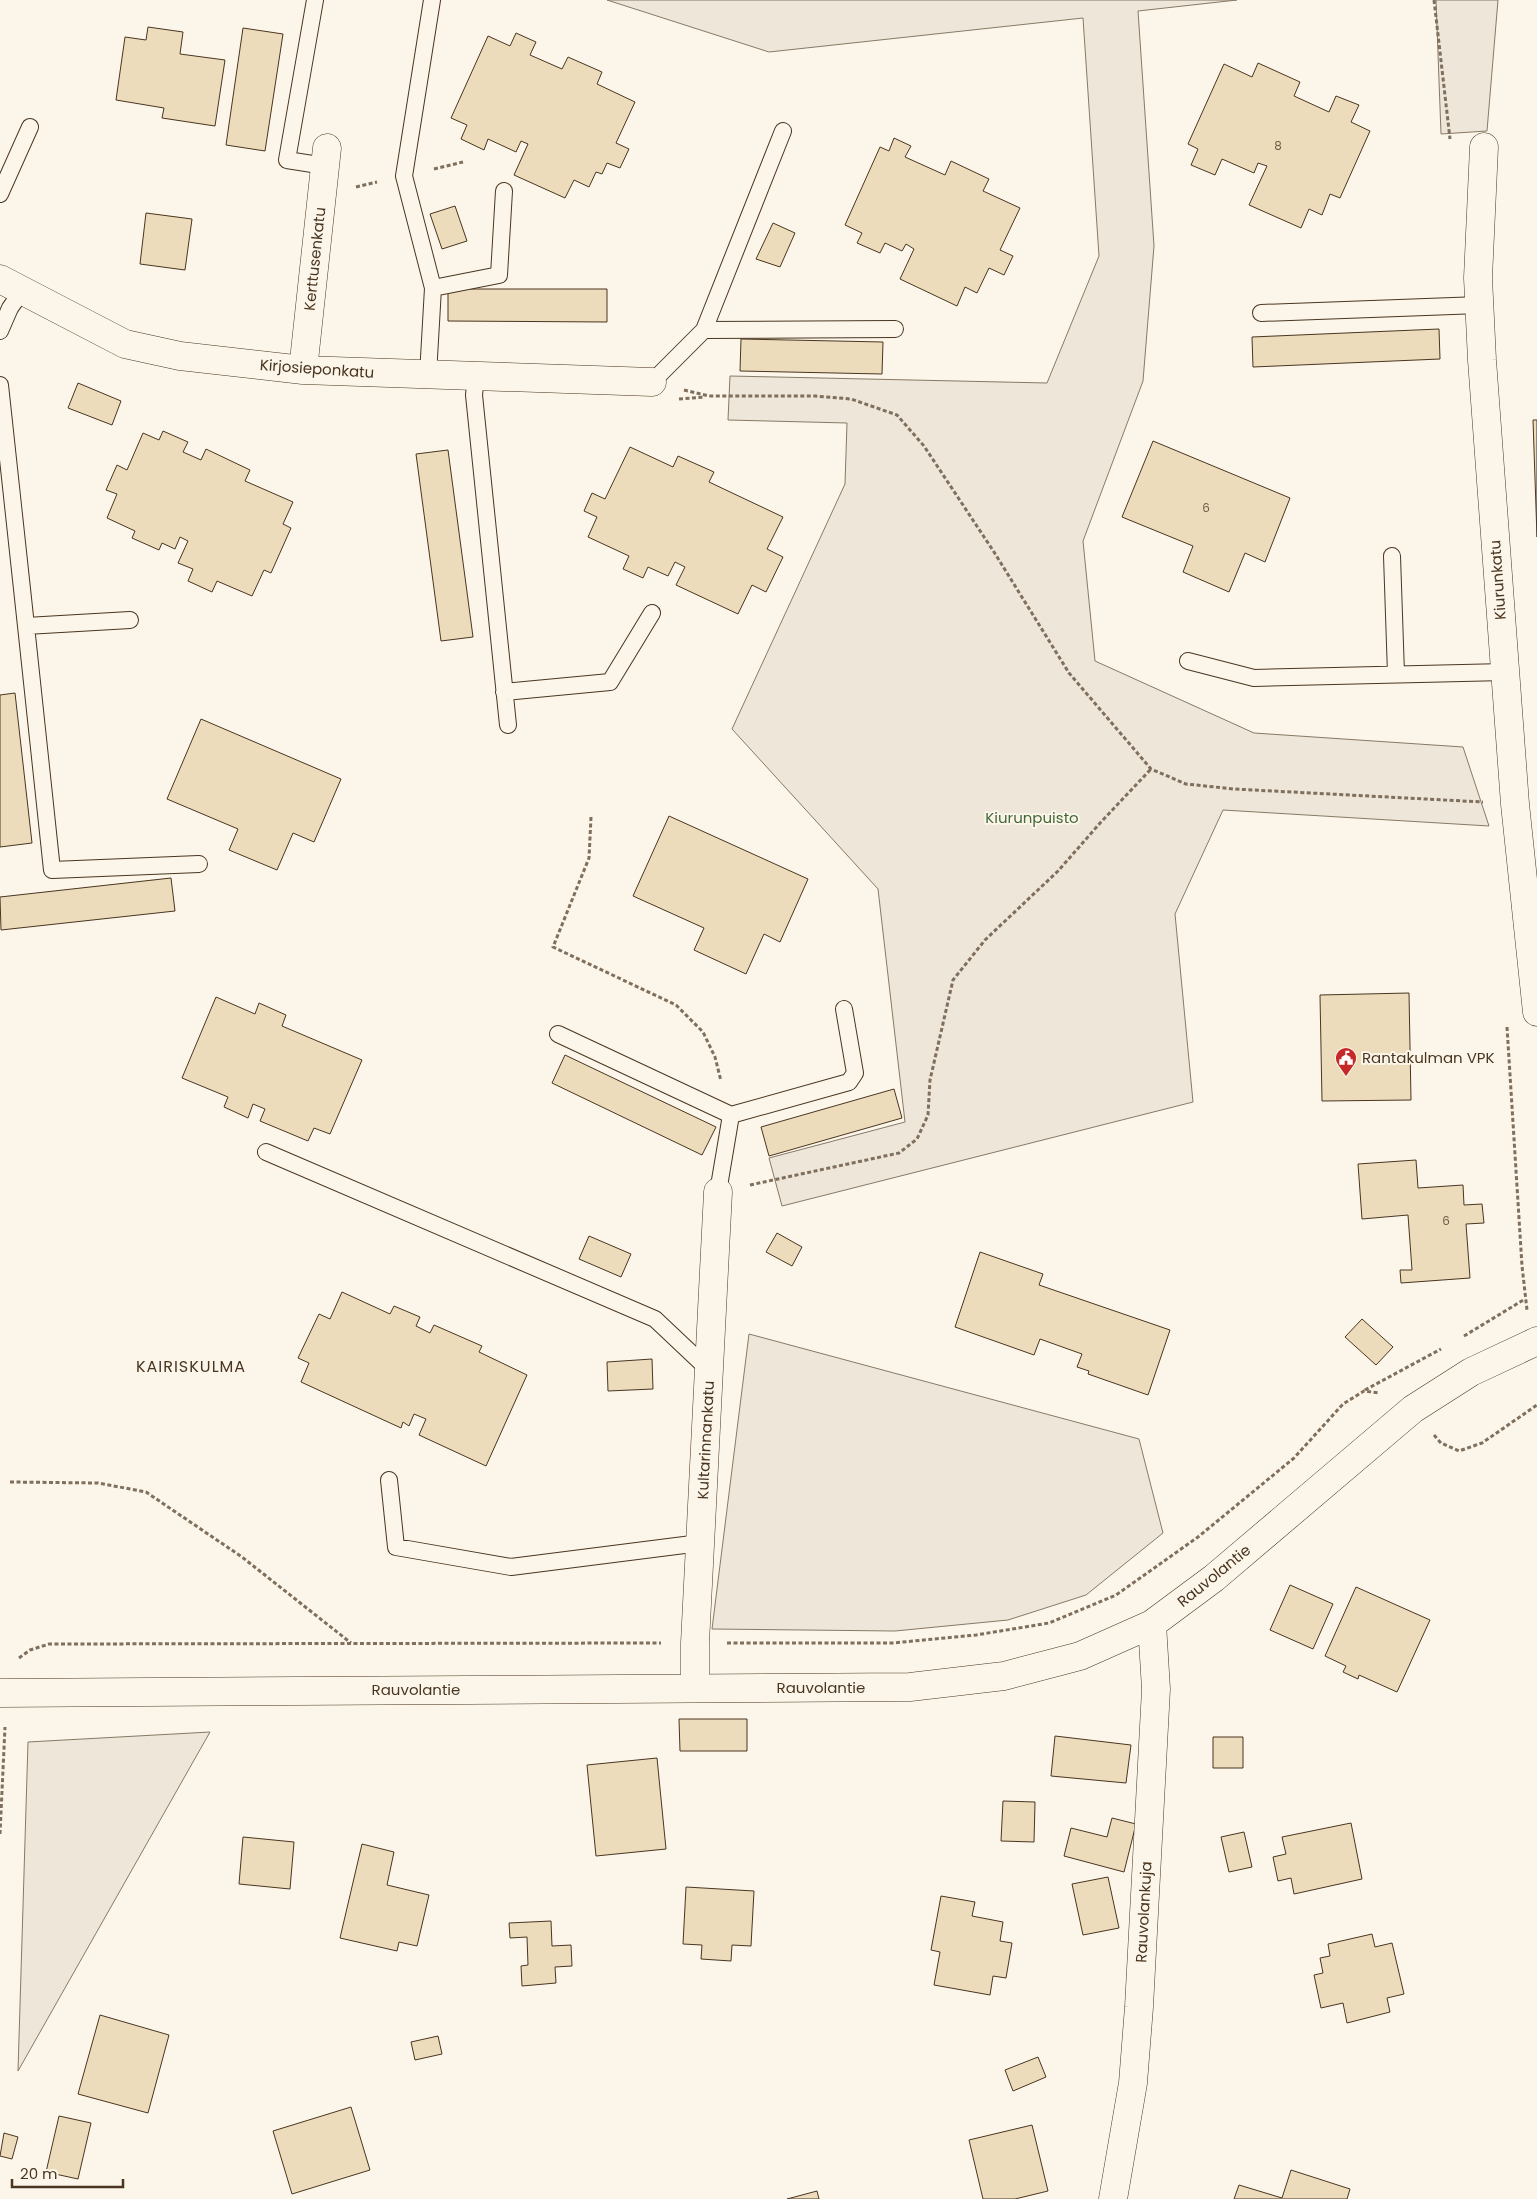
<svg xmlns="http://www.w3.org/2000/svg" width="1537" height="2199" font-family="Poppins,sans-serif">
<style>
.green{fill:#ede6d9;stroke:#887966}
.building{fill:#ecdcbc;stroke:#4a3520}
.lines{fill:none;stroke-linecap:round;stroke-linejoin:round}
.lane-casing{stroke:#4a3520;stroke-width:18}
.street-casing{stroke:#4a3520;stroke-width:29}
.path{stroke:#7f6f5c;stroke-width:3;stroke-dasharray:4 2.5;stroke-linecap:butt}
.lane{stroke:#fbf6e9;stroke-width:16}
.street{stroke:#fbf6e9;stroke-width:28}
.labels{text-anchor:middle;stroke-width:4;stroke-linejoin:round;paint-order:stroke}
.number-label{font-size:12px;fill:#725f47}
.street-label{font-size:15px;fill:#4a3520;stroke:#fbf6e9}
.park-label{font-size:15px;fill:#436837;stroke:#fbf6e9}
.poi-label{font-size:15px;fill:#4a3520;stroke:#fbf6e9;text-anchor:start}
.neighbourhood-label{font-size:16px;letter-spacing:1px;fill:#4a3520;stroke:#fbf6e9}
</style>
<rect width="100%" height="100%" fill="#fbf6e9"/>
<!-- green -->
<path class="green" d="M607,0H1237L1138,11L1154,246L1143,381L1083,541L1095,661L1254,733L1463,747L1489,826L1223,810L1175,914L1193,1102L782,1206L769,1158L905,1122L878,889L732,729L845,484L847,423L728,420L730,376L1047,383L1099,256L1083,18L769,52Z
M1436,0H1498L1487,131L1441,134Z
M749,1334L1139,1439L1163,1533L1086,1595L1008,1620L895,1631L712,1629Z
M210,1732L18,2071L28,1742Z"/>
<!-- building -->
<path class="building" d="M148,27L183,32L180,54L225,60L215,126L162,118L164,108L116,100L125,37L146,40Z
M243,28L283,34L265,151L226,145Z
M516,33L536,42L530,55L562,69L568,57L602,72L597,84L635,102L616,143L629,149L620,168L607,163L602,174L596,172L589,187L574,180L565,198L514,175L528,144L521,141L516,152L488,139L484,150L461,139L467,125L451,118L488,36L510,46Z
M1258,63L1300,82L1294,96L1329,112L1336,96L1359,105L1351,122L1370,131L1340,198L1330,194L1322,215L1309,209L1301,228L1249,205L1267,166L1258,163L1254,173L1222,159L1215,175L1191,165L1198,149L1188,144L1224,64L1252,77Z
M894,138L911,146L905,157L945,175L951,161L989,179L983,191L1020,208L1000,250L1013,256L1004,275L989,268L977,293L965,287L957,306L900,279L914,249L906,244L902,251L885,243L880,253L857,243L862,233L845,225L880,147L889,151Z
M455,206L467,241L442,249L430,214Z
M146,213L192,219L185,270L140,264Z
M773,223L795,233L780,267L756,259Z
M448,289H607V322L448,321Z
M1439,329L1440,359L1253,367L1252,337Z
M741,339L883,342L882,374L740,371Z
M78,383L121,401L112,425L68,408Z
M1533,420H1537V537Z
M163,431L188,442L183,452L201,460L206,449L250,470L245,481L293,502L283,524L291,528L271,573L264,570L252,596L217,581L212,592L188,581L193,569L178,563L188,541L180,537L175,549L162,543L159,550L132,538L135,531L107,518L117,494L106,490L117,465L127,470L143,433L159,440Z
M1153,441L1290,498L1265,562L1245,553L1229,592L1183,572L1193,546L1122,517Z
M630,447L673,467L678,456L714,472L709,482L783,517L767,549L783,557L766,592L752,585L738,614L676,585L685,567L675,562L668,576L648,567L643,578L623,569L629,556L588,537L597,517L584,511L592,493L605,499Z
M448,450L473,637L441,641L416,454Z
M15,693L32,843L0,847V695Z
M201,719L341,779L314,842L293,833L277,870L229,850L238,829L167,799Z
M669,816L808,879L780,942L764,934L746,974L694,950L704,928L633,896Z
M171,878L175,911L1,930L0,897Z
M1409,993L1411,1100L1322,1101L1320,995Z
M216,997L255,1014L259,1003L286,1015L282,1026L362,1060L330,1134L314,1128L308,1141L260,1121L265,1109L253,1104L248,1118L224,1107L228,1097L182,1078Z
M565,1055L716,1127L702,1155L552,1083Z
M894,1089L902,1118L769,1156L761,1127Z
M1416,1160L1418,1188L1463,1185L1464,1205L1482,1204L1484,1223L1466,1224L1470,1278L1401,1283L1400,1270H1412L1408,1215L1362,1219L1358,1164Z
M777,1233L802,1247L792,1266L766,1252Z
M589,1236L631,1254L621,1277L579,1259Z
M980,1252L1043,1274L1039,1285L1170,1330L1148,1395L1088,1374L1089,1371L1077,1367L1082,1354L1040,1339L1034,1355L955,1327Z
M342,1292L390,1314L394,1306L420,1317L416,1326L430,1333L434,1325L482,1346L479,1352L527,1375L486,1466L419,1435L426,1419L414,1414L409,1426L403,1422L401,1428L301,1382L309,1363L298,1358L319,1314L330,1319Z
M1362,1319L1393,1347L1376,1365L1345,1337Z
M652,1359L653,1389L608,1391L607,1362Z
M1290,1585L1333,1604L1313,1649L1270,1630Z
M1356,1587L1430,1620L1397,1692L1359,1675L1358,1679L1343,1672L1346,1666L1325,1656Z
M679,1719H747V1751H680Z
M1055,1736L1131,1745L1126,1783L1051,1776Z
M1213,1737H1243V1768H1213Z
M657,1758L666,1849L596,1856L587,1765Z
M1003,1801L1035,1802L1034,1842L1001,1841Z
M1112,1818L1136,1824L1124,1872L1064,1856L1071,1828L1107,1837Z
M1351,1823L1362,1879L1294,1894L1291,1878L1278,1881L1273,1857L1286,1854L1282,1837Z
M1244,1832L1252,1867L1229,1872L1221,1837Z
M243,1837L294,1842L290,1889L239,1884Z
M362,1844L394,1852L387,1885L429,1895L417,1946L399,1942L397,1951L340,1938Z
M1108,1877L1119,1928L1083,1935L1072,1884Z
M686,1887L754,1891L751,1946L732,1945L731,1961L701,1959L702,1945L683,1944Z
M941,1896L975,1902L972,1916L1003,1922L1000,1941L1012,1943L1006,1978L993,1976L990,1995L934,1985L940,1952L931,1950Z
M551,1921L552,1946L571,1945L572,1966L555,1967L556,1983L522,1986L521,1966L528,1965L527,1937L510,1938L509,1923Z
M1372,1934L1375,1947L1392,1943L1404,1994L1387,1998L1390,2012L1347,2023L1343,2003L1321,2008L1314,1975L1323,1973L1320,1958L1330,1956L1328,1944Z
M100,2015L169,2035L148,2113L78,2094Z
M438,2036L442,2054L415,2060L411,2042Z
M1038,2057L1046,2077L1013,2091L1005,2070Z
M351,2107L370,2170L292,2194L273,2131Z
M59,2116L91,2123L78,2179L46,2172Z
M1032,2125L1048,2191L1015,2199H983L969,2140Z
M4,2133L18,2137L12,2159L0,2156Z
M1291,2170L1350,2189L1347,2199H1234L1239,2185L1282,2198Z
M817,2191L819,2199H787Z"/>
<g class="lines">
<!-- lane casing -->
<g class="lane-casing">
<path id="lane" d="M315,0L287,160L325,166
M0,194L30,127
M433,288L499,275L504,191
M1261,313L1480,305
M704,330L895,329
M0,331L10,308L22,291
M428,375L433,288L404,176L432,0
M476,376L474,395L508,725
M652,382L704,330L783,131
M0,385L26,626L130,620
M1392,556L1396,674
M26,626L52,870L199,864
M1188,661L1254,678L1505,672
M504,692L610,682L652,613
M558,1034L731,1115L718,1192
M731,1115L849,1082L855,1073L844,1009
M266,1152L655,1319L709,1370
M389,1480L396,1547L511,1567L700,1543"/>
</g>
<!-- street casing -->
<g class="street-casing">
<path id="street" d="M1484,147L1478,278L1482,360L1515,804L1537,1012
M0,279L125,344L180,356L303,370L652,382
M303,370L327,148
M695,1688V1643L718,1192
M0,1693L910,1687L1004,1676L1080,1656L1152,1624L1214,1578L1413,1409L1471,1372L1537,1341
M1113,2199L1133,2083L1139,2007L1156,1689L1152,1624"/>
</g>
<!-- path -->
<path class="path" d="M1434,0L1450,139
M434,169L463,162
M356,187L377,182
M684,390L709,396H815L851,399L897,415L924,446L994,552L1069,673L1151,769L1186,784L1234,789L1483,802
M679,399L705,397
M591,817L589,858L553,947L676,1005L703,1032L715,1057L721,1081
M1507,1027L1522,1266L1527,1310
M750,1185L899,1153L917,1139L928,1115L930,1080L953,980L985,940L1058,871L1101,822L1151,769
M1464,1336L1525,1299
M1365,1390L1441,1349
M1434,1435L1441,1443L1459,1451L1482,1443L1537,1405
M10,1482L98,1483L146,1492L242,1557L351,1643
M727,1643H893L976,1635L1049,1623L1116,1595L1198,1537L1294,1458L1343,1404L1364,1391L1380,1393
M19,1658L30,1650L49,1644L661,1643
M0,1834L5,1727"/>
<!-- lane -->
<use href="#lane" class="lane"/>
<!-- street -->
<use href="#street" class="street"/>
</g>
<!-- icons -->
<defs>
<g id="civic-pin" transform="scale(1.125)"><path d="M0 17L-7.5 6A9.5 9.5 0 1 1 7.5 6Z" fill="#c62828" stroke="#fbf6e9"/><path d="M-.6-6.5H3V-4.5H.6V-3L4-1V1h2V6H-6V1h2V-1L-.6-3ZM-1.2 2.5V6h2.4V2.5Z" fill="#fff"/></g>
</defs>
<g fill-rule="evenodd">
<use href="#civic-pin" x="1346" y="1058"/>
</g>
<g class="labels">
<!-- number labels -->
<g class="number-label">
<text x="1278" y="150">8</text>
<text x="1206" y="512">6</text>
<text x="1446" y="1225">6</text>
</g>
<!-- street labels -->
<g class="street-label">
<text transform="translate(315 259) rotate(-84)" y="5">Kerttusenkatu</text>
<text transform="translate(317 369) rotate(4)" y="5">Kirjosieponkatu</text>
<text transform="translate(1498 580) rotate(-94)" y="5">Kiurunkatu</text>
<text transform="translate(706 1440) rotate(-87)" y="5">Kultarinnankatu</text>
<text transform="translate(1214 1576) rotate(-39)" y="5">Rauvolantie</text>
<text x="821" y="1693">Rauvolantie</text>
<text x="416" y="1695">Rauvolantie</text>
<text transform="translate(1144 1912) rotate(-87)" y="5">Rauvolankuja</text>
</g>
<!-- park labels -->
<g class="park-label">
<text x="1032" y="823">Kiurunpuisto</text>
</g>
<!-- poi labels -->
<g class="poi-label">
<text x="1362" y="1063">Rantakulman VPK</text>
</g>
<!-- neighbourhood labels -->
<g class="neighbourhood-label">
<text x="191" y="1372">KAIRISKULMA</text>
</g>
</g>
<!-- scale -->
<path d="M12 2179v8h111v-8" fill="none" stroke="#4a3520" stroke-width="2.5"/>
<text x="20" y="2179" font-size="15" fill="#4a3520" stroke="#fbf6e9" stroke-width="4" paint-order="stroke">20 m</text>
</svg>
